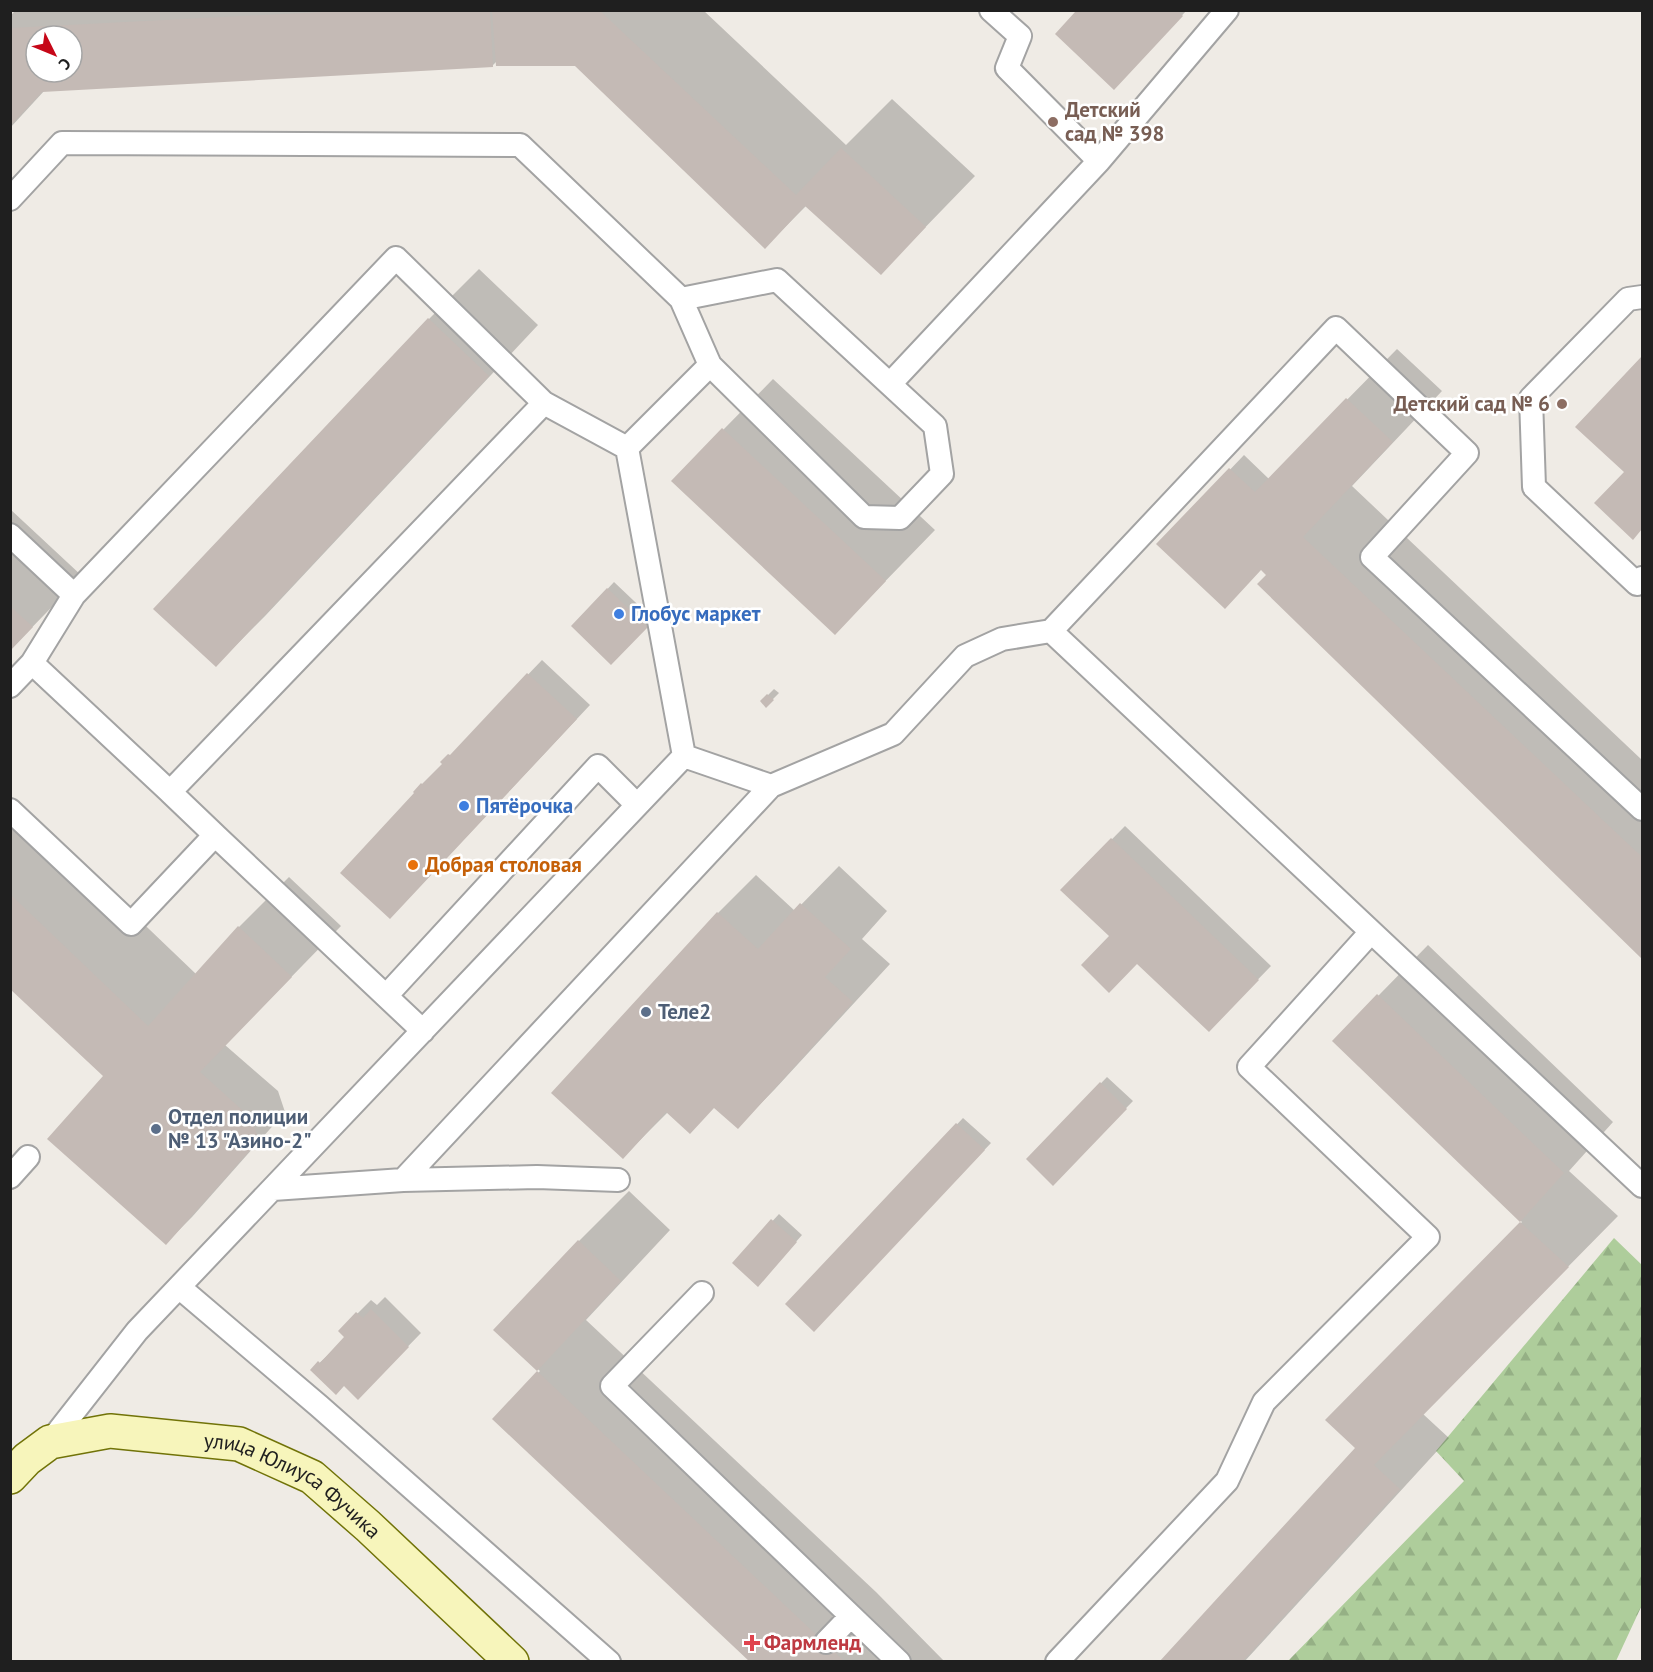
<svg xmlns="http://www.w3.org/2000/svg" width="1653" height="1672" font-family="'PT Sans',sans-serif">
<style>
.forest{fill:url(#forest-firs)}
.shadow{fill:#0003;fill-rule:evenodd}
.building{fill:#c4bab5;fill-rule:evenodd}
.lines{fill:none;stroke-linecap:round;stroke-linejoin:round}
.lane-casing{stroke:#a3a3a3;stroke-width:26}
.secondary-casing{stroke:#717308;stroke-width:36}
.lane{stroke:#fff;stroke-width:22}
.secondary{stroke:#f7f5bb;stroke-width:33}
.education-dot{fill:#8d6e63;stroke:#fff;stroke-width:2}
.shop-dot{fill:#3f7fe0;stroke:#fff;stroke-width:2}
.food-dot{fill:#e8710a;stroke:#fff;stroke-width:2}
.service-dot{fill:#5c6f8a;stroke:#fff;stroke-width:2}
.health-dot{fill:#e0444e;stroke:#fff;stroke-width:2}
.labels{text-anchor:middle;stroke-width:5;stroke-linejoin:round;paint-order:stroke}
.education-label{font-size:21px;font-weight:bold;fill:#785e54;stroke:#fff;text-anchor:start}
.shop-label{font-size:21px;font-weight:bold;fill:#366cbe;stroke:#fff;text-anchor:start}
.food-label{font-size:21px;font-weight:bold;fill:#c56008;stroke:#fff;text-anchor:start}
.service-label{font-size:21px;font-weight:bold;fill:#4e5e75;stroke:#fff;text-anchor:start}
.street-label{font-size:21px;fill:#1f1f1f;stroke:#fff}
.health-label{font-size:21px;font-weight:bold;fill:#be3a42;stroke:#fff;text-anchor:start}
</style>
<defs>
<pattern id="forest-firs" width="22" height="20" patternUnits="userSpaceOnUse" patternTransform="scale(1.5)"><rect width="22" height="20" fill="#aecd9b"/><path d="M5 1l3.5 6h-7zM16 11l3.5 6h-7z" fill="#95b085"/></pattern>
</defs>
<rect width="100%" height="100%" fill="#efebe5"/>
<!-- forest -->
<path class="forest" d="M1614,1238L1642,1265V1605L1616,1661H1288L1464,1481L1436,1451Z"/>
<!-- shadow -->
<path class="shadow" d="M16,10H703L846,145L892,99L975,176L881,273L807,205L765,247L575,64L497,61L492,66L45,90L10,128V16ZM36,36H72V72H36Z
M1076,10H1187L1127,74Z
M479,269L538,325L266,615L216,665L155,609L429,319Z
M1397,349L1442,391L1352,486L1642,760V957L1260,584L1276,567L1262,568L1159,544L1244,455L1269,479Z
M1642,358V528L1633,538L1626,472L1577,427Z
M773,379L935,530L835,633L673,481Z
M10,509L82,576L10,650Z
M614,582L653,619L611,663L573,626Z
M542,660L590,705L403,904L436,771Z
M774,689L779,693L766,706L762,701Z
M10,796L196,974L239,927L289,877L341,926L225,1045L278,1091L285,1112L192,1217L166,1243L105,1076L10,987Z
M1125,826L1271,966L1209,1030L1062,890Z
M839,866L887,911L862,939L890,964L775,1089L738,1127L715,1106L668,1112L623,1157L718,913L756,875L795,911Z
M1428,945L1613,1122L1569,1171L1618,1216L1423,1414L1449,1438L1244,1662H1161L1357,1447L1327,1420L1522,1222L1334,1041Z
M1107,1077L1133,1101L1053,1183L1028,1159Z
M963,1118L991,1143L814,1329L787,1304Z
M629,1191L670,1230L586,1320L876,1592L945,1662H752L494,1419L540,1371L496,1330L579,1241Z
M779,1214L802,1235L764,1278L734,1263Z
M385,1297L421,1333L358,1398L344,1385L312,1370L347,1337L340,1331L371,1300L377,1305Z"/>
<!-- building -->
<path class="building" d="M360,10H490L493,67L42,92L10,126V28ZM36,36H72V72H36Z
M492,10H599L796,195L841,148L926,227L881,275L805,206L765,249L575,66H496Z
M1073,10H1177L1183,16L1114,90L1055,34L1075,12Z
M428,318L489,376L216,667L153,609Z
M1642,356V529L1633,540L1594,503L1624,472L1575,427Z
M1346,398L1393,442L1303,537L1642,857V959L1257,584L1266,575L1261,570L1225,609L1156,544L1229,468L1255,492Z
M722,428L886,581L835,635L671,481Z
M607,588L648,627L611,665L571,626Z
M10,606L33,627L10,651Z
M527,673L577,719L390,919L340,873L414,793L413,792L421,783L422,784L442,764L440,762L448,754L450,755Z
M767,694L774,700L766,708L760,701Z
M1111,838L1259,980L1209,1032L1137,964L1109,993L1081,965L1109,936L1060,890Z
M10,894L148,1026L238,926L292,977L200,1072L251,1118L259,1140L166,1245L47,1139L103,1076L10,989Z
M800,903L851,949L825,977L853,1002L738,1129L714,1108L690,1134L666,1112L623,1159L551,1093L717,912L758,949Z
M1377,994L1564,1173L1520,1222L1332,1041Z
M1100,1082L1127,1109L1053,1186L1026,1159Z
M956,1123L985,1150L814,1332L785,1304Z
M771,1219L797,1242L758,1287L732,1263Z
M1520,1222L1569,1267L1374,1465L1400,1489L1242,1662H1159L1355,1448L1325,1420Z
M578,1240L621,1281L537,1371L845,1662H750L492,1419L537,1371L493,1330Z
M371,1309L409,1347L358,1400L344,1386L336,1395L310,1370L318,1361L320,1363L344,1337L338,1331L356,1312L363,1318Z"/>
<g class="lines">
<!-- lane casing -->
<g class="lane-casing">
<path id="lane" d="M991,10L1020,36L1007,68L1099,161
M10,199L62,143L520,145L681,299
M396,258L544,403L170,792L32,663L74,595Z
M1642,297L1628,299L1531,398L1534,487L1637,584L1642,578
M890,384L1099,161L1227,10
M544,403L627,448
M10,535L74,595
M10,686L32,663
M684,756L771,786L893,734L965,656L1002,639L1051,631
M1642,809L1372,557L1467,453L1336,328L1051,631L1642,1186
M10,810L131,924L215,835L170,792
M215,835L423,1031
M386,996L598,766L637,805
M10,1177L28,1157
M403,1180L537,1177L618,1180
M273,1189L403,1180L771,786
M179,1287L319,1406L609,1662
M702,1293L612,1386L899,1662
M50,1442L137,1331L684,756L627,448L710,365L864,517L900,518L942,474L935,426L777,280L681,299L710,365
M826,1642L851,1616
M1057,1662L1227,1481L1264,1402L1428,1237L1249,1067L1371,932"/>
</g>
<!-- secondary casing -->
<g class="secondary-casing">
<g id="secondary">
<path id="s1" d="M10,1477L27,1459L50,1442L110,1431L239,1444L312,1477L368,1526L512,1662"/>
</g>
</g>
<!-- lane -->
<use href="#lane" class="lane"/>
<!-- secondary -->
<use href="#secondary" class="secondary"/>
</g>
<!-- markers -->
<g class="education-dot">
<circle cx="1053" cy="122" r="6"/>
<circle cx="1562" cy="404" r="6"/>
</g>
<g class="shop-dot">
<circle cx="619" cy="614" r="6"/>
<circle cx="464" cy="806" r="6"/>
</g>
<circle class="food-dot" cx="413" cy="865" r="6"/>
<g class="service-dot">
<circle cx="646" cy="1012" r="6"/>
<circle cx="156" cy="1129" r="6"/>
</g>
<path class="health-dot" d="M749 1634h6v6h6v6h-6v6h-6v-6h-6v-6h6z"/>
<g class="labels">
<!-- education labels -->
<g class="education-label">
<text x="1065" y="117">Детский<tspan x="1065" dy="24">сад № 398</tspan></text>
<text x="1550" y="411" text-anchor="end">Детский сад № 6</text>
</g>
<!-- shop labels -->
<g class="shop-label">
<text x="631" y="621">Глобус маркет</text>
<text x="476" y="813">Пятёрочка</text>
</g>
<!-- food labels -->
<g class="food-label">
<text x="425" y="872">Добрая столовая</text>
</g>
<!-- service labels -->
<g class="service-label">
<text x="658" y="1019">Теле2</text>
<text x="168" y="1124">Отдел полиции<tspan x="168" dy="24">№ 13 "Азино-2"</tspan></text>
</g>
<!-- street labels -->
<g class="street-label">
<text dy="7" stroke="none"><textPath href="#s1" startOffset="310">улица Юлиуса Фучика</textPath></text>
</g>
<!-- health labels -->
<g class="health-label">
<text x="764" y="1650">Фармленд</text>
</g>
</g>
<!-- border -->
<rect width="1653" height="1672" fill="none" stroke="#1f1f1f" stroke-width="24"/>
<!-- north arrow -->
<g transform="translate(54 54) rotate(133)"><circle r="28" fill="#ffffff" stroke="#a5a5a5" stroke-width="1.5"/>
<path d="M0-4.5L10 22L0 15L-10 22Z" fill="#c60718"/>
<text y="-9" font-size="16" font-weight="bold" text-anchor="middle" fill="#1f1f1f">С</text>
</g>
</svg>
